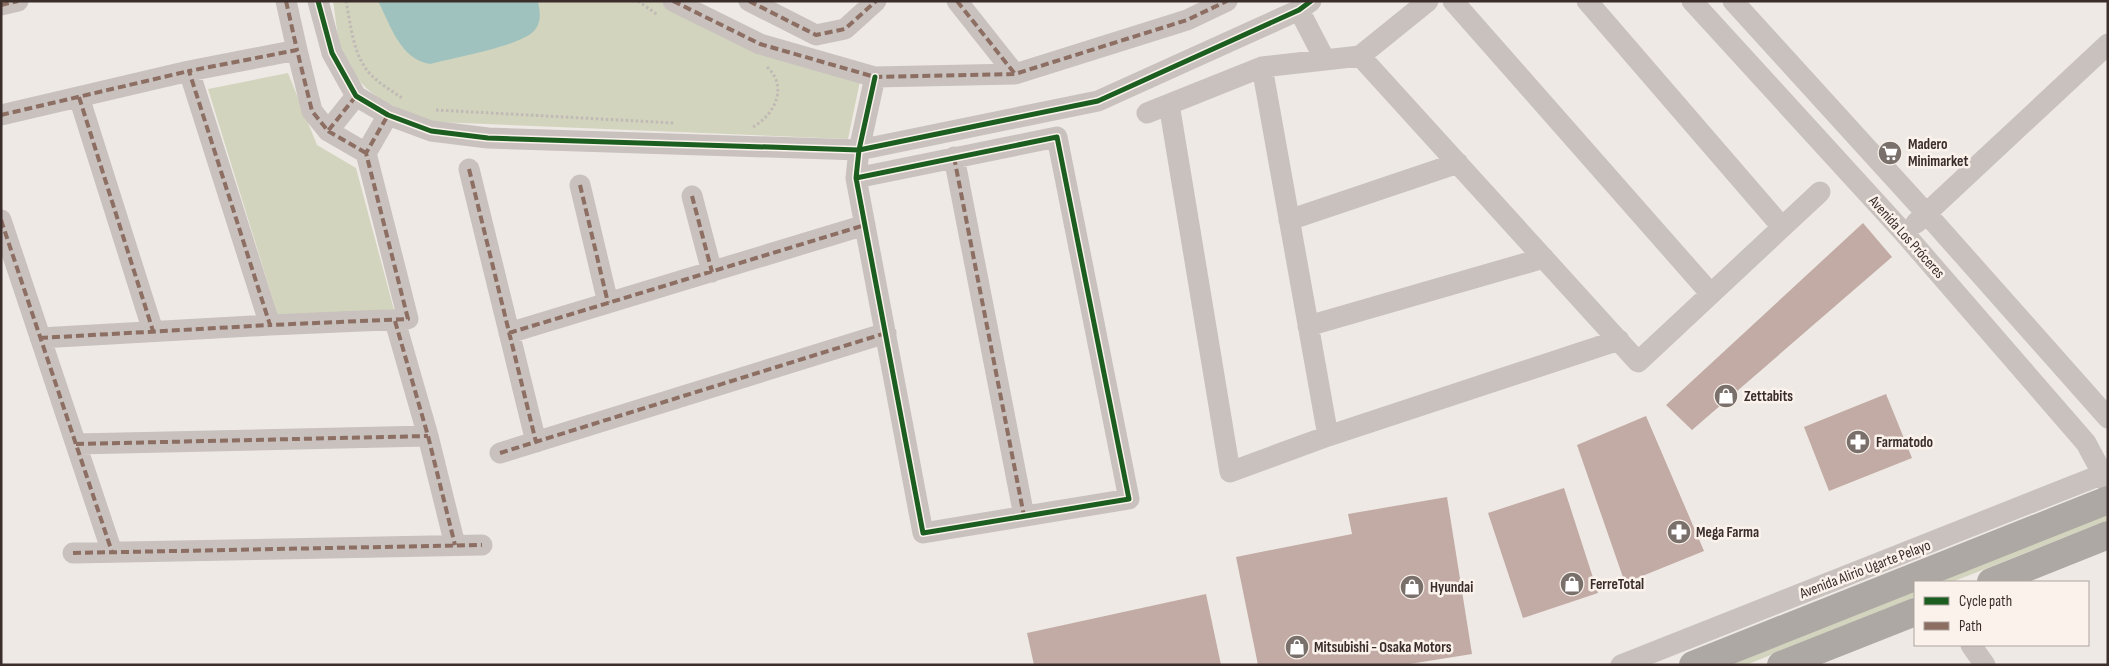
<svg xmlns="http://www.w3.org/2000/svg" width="2109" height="666" font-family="'Sofia Sans Condensed',sans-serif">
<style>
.green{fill:#d2d4be}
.water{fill:#a0c2be}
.building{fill:#c2aba5}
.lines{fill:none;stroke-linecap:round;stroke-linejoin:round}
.path{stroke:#c1b9b5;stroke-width:3;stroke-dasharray:2.5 2.5;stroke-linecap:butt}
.street{stroke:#c8c1bd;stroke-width:21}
.highway{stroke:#ada8a3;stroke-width:28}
.quiet{stroke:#8d6e63;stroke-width:4;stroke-dasharray:8 4;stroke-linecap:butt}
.cycleway-casing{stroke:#fbf2ec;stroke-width:8}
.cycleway{stroke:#1b5e20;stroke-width:5}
.labels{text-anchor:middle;stroke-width:5;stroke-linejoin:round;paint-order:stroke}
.poi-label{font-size:15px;font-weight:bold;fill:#3a2d2a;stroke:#fbf2ec;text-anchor:start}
.street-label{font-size:15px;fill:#3a2d2a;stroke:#fbf2ec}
</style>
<rect width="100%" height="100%" fill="#eee9e4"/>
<!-- green -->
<path class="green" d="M333,1H661L671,9L860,81L848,139L436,122C396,108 364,99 345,58C337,42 336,19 333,1Z
M288,73L317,145L356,168L394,310L278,316L208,89Z
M2108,511V520L1952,582H1931Z
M1915,589V597L1746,665H1725Z"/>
<!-- water -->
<path class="water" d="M378,1H538C540,11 542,22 534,31C520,46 453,58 430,64C400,59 391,26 378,1Z"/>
<!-- building -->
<path class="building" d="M1863,223L1892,257L1692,430L1666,405Z
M1886,394L1912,458L1829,491L1804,427Z
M1646,416L1704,551L1625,583L1577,445Z
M1564,488L1598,593L1523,618L1488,513Z
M1447,497L1472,654L1403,665H1258L1236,557L1352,534L1348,514Z
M1206,594L1221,665H1034L1027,633Z"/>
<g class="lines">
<!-- path -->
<path class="path" d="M346,1C351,26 353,56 371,75C380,84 392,91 402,98
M638,1L658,15
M436,110L674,123
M753,127C774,115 789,87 767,67"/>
<!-- street -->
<path class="street" d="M286,1L297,50
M318,1L332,53L356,96L388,115L431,131L488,138L859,150L1098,101L1299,10L1311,1
M673,1L760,44L875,77L1015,74L1187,20L1227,1
M749,1L816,35L845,29L876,1
M957,1L1015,74
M1453,1L1711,294
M1587,1L1782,227
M1692,1L1904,233L2086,443L2108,484
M1733,1L1926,213L2108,418
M1,5L18,1
M1299,10L1325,60
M1360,56L1638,362L1820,192
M1262,67L1328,436
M356,96L328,131L312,111L297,50L189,71L270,325L408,319L366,153L388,115
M79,97L153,331
M1169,104L1230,472L1328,436L1619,340
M1147,113L1262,67L1360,56L1428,1
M1,115L189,71
M328,131L366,153
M954,157L1024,516
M469,169L536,442
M856,178L1057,137L1129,499L923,533L856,178L859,150L875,77
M580,185L608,303
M692,196L712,272
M1,220L112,552
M1289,220L1458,163
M1916,223L2108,44
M395,321L428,436L455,545
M1308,326L1544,258
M509,333L865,225
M40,338L270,325
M76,444L428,436
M500,453L886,333
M73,553L482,545
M1971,645L1985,665
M1621,665L2108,472"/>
<!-- highway -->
<path class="highway" d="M1991,582L2108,535
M1693,665L2108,500
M1781,665L1915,612"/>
<!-- quiet -->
<path class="quiet" d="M286,1L297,50
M673,1L760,44L875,77L1015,74L1187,20L1227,1
M749,1L816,35L845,29L876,1
M957,1L1015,74
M1,5L18,1
M356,96L328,131L312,111L297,50L189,71L270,325L408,319L366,153L388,115
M79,97L153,331
M1,115L189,71
M328,131L366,153
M954,157L1024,516
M469,169L536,442
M580,185L608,303
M692,196L712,272
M1,220L112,552
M395,321L428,436L455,545
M509,333L865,225
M40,338L270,325
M76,444L428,436
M500,453L886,333
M73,553L482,545"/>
<!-- cycleway casing -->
<g class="cycleway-casing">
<path id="cycleway" d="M318,1L332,53L356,96L388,115L431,131L488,138L859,150L1098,101L1299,10L1311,1
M856,178L1057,137L1129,499L923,533L856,178L859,150L875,77"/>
</g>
<!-- cycleway -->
<use href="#cycleway" class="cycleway"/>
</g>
<!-- icons -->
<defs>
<g id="supermarket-disc" transform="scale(1.25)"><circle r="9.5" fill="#796f6b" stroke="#fbf2ec"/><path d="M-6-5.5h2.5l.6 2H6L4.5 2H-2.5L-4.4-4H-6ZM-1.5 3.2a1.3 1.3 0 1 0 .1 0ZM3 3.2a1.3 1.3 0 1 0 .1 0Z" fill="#fff"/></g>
<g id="shop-disc" transform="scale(1.25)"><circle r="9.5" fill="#796f6b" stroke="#fbf2ec"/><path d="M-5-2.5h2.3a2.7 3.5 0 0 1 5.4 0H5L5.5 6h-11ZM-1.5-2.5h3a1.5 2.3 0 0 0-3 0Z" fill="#fff"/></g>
<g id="pharmacy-disc" transform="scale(1.25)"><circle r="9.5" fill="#796f6b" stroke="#fbf2ec"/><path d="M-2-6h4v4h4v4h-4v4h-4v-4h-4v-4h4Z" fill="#fff"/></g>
</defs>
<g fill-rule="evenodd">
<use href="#supermarket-disc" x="1890" y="153"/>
<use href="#shop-disc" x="1726" y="396"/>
<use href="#pharmacy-disc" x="1858" y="442"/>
<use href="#pharmacy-disc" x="1679" y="532"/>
<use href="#shop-disc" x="1572" y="584"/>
<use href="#shop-disc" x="1412" y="587"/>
<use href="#shop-disc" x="1297" y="647"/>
</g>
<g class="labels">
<!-- poi labels -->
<g class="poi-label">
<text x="1908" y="149">Madero<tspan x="1908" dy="17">Minimarket</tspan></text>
<text x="1744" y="401">Zettabits</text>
<text x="1876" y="447">Farmatodo</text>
<text x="1696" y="537">Mega Farma</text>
<text x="1590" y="589">FerreTotal</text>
<text x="1430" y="592">Hyundai</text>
<text x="1314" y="652">Mitsubishi - Osaka Motors</text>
</g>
<!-- street labels -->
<g class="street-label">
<text transform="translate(1907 237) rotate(48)" y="5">Avenida Los Próceres</text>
<text transform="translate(1865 569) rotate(-21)" y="5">Avenida Alirio Ugarte Pelayo</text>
</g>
</g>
<!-- border -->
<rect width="2109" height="666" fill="none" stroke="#3a2d2a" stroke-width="5"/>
<!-- legend -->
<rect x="1914" y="581" width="175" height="65" fill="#fbf2ec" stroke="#aea39e"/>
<rect x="1924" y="597" width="25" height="8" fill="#1b5e20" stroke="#aea39e"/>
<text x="1959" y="606" font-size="15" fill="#3a2d2a">Cycle path</text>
<rect x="1924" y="622" width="25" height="8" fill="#8d6e63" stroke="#aea39e"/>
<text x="1959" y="631" font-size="15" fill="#3a2d2a">Path</text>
</svg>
